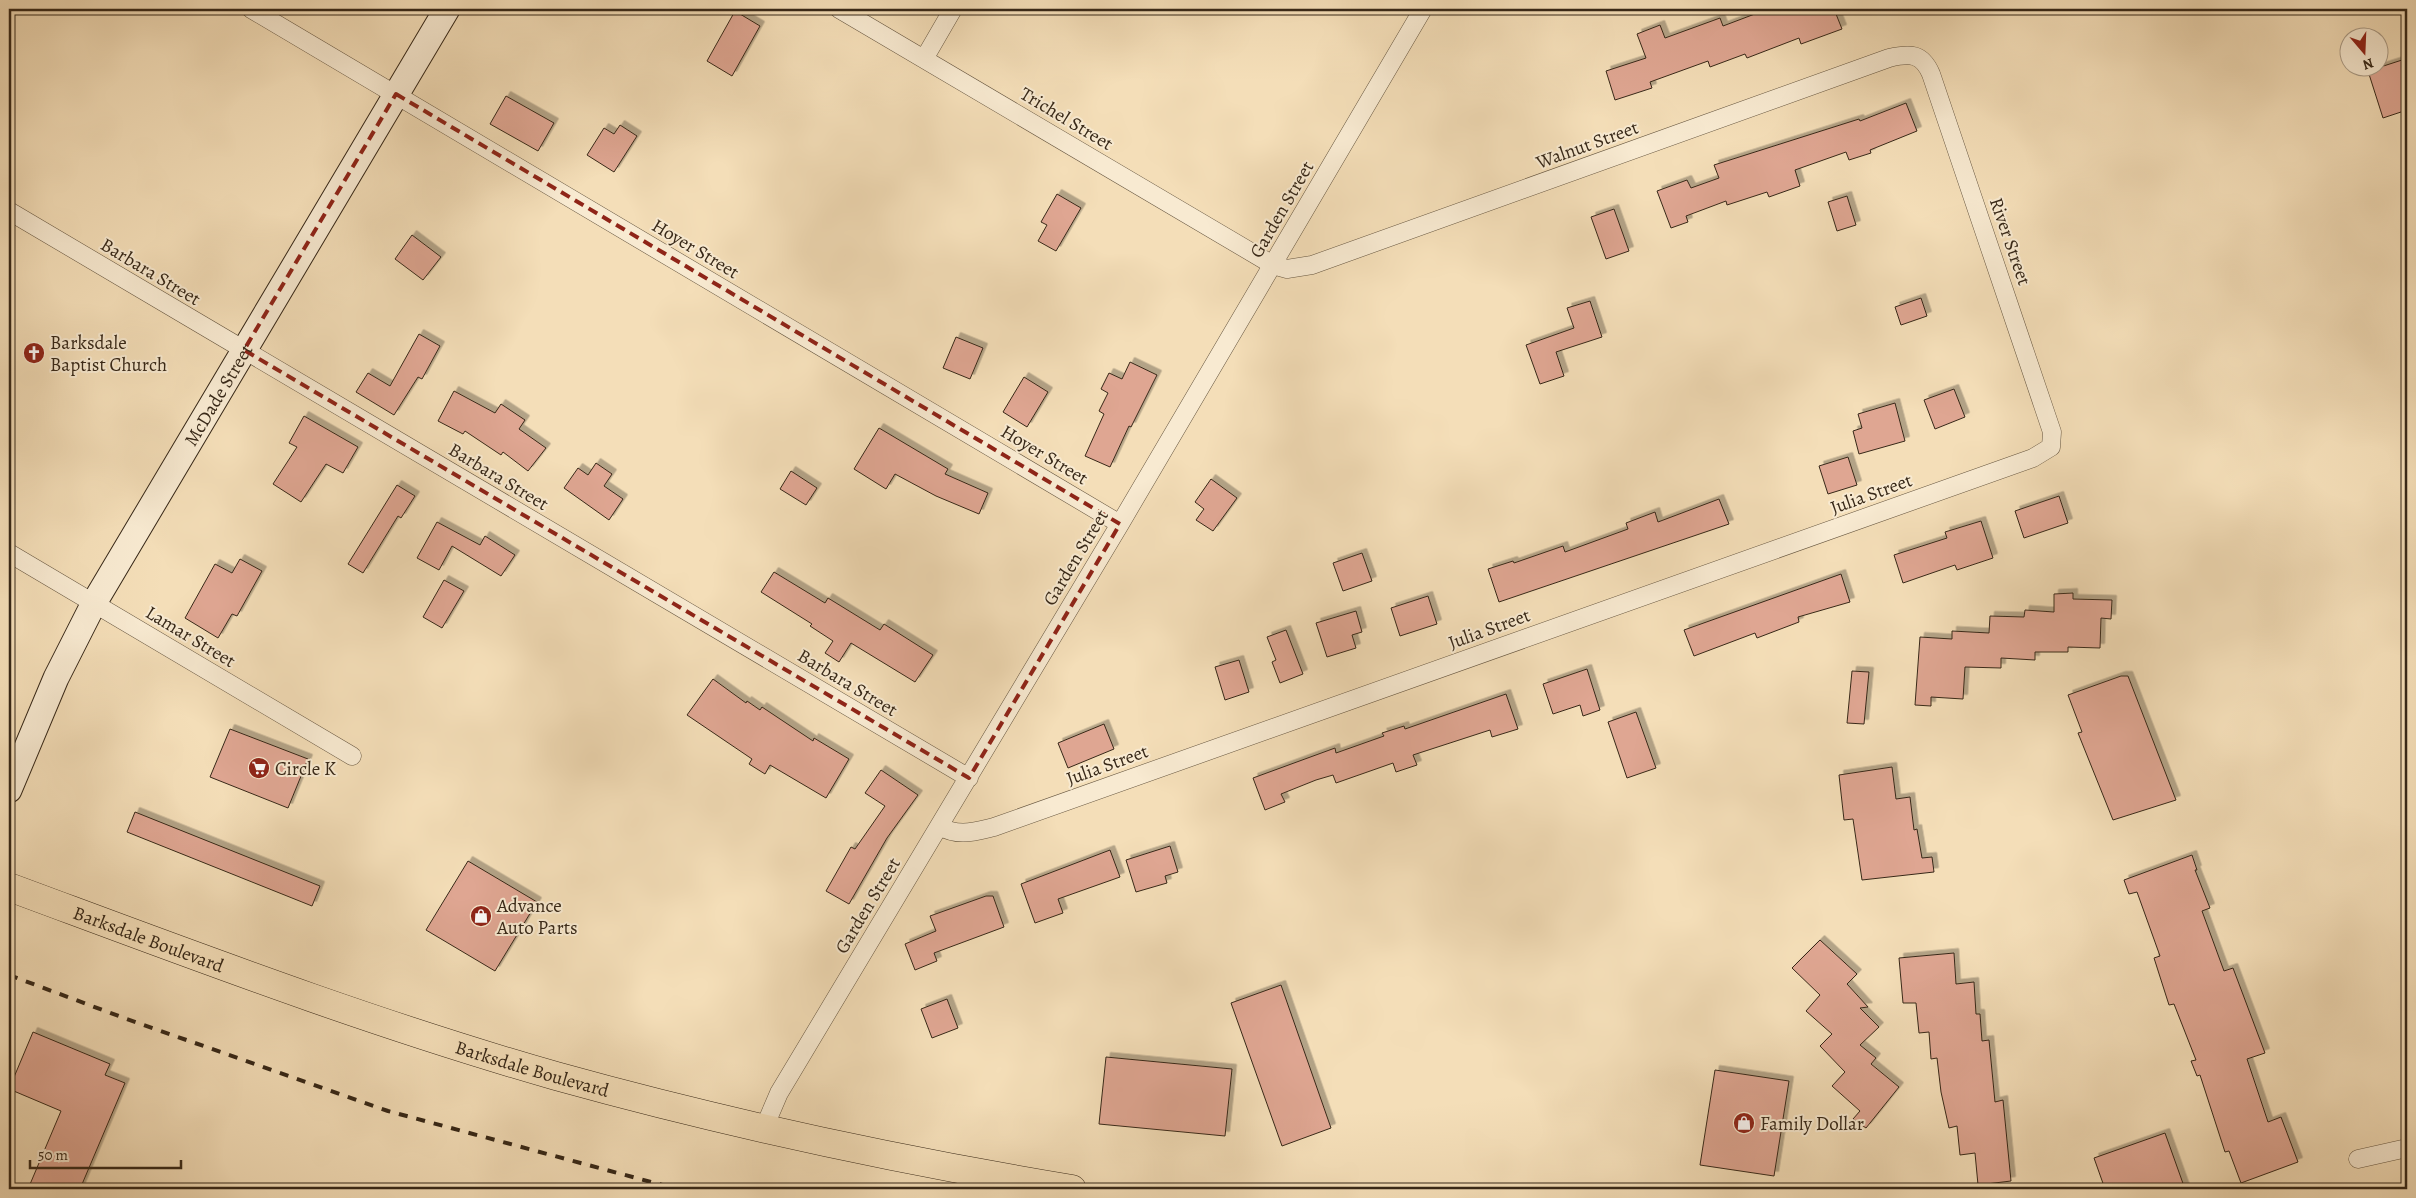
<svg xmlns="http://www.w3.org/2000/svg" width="2416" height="1198" font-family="Alegreya,serif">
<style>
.building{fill:#dfa692;stroke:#372818;filter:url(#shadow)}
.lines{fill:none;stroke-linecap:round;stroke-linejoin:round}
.street-casing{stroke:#665640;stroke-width:19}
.secondary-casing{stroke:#372818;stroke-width:27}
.primary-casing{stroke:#372818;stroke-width:29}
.street{stroke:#f8ead1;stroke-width:18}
.secondary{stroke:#f8ead1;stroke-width:25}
.primary{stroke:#f4deb8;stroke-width:28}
.rail{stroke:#372818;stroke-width:4;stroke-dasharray:9 9;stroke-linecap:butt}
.marked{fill:none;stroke:#8f2418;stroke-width:4;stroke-dasharray:10 6;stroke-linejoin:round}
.labels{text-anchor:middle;stroke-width:4;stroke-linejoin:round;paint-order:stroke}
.street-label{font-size:19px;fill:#372818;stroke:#f8ead1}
.poi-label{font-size:19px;fill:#372818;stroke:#f8ead1;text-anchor:start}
</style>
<defs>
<filter id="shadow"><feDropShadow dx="4.5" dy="-4.5" stdDeviation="0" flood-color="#0004"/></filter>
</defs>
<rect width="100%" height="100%" fill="#f4deb8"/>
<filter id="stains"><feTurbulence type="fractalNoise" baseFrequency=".004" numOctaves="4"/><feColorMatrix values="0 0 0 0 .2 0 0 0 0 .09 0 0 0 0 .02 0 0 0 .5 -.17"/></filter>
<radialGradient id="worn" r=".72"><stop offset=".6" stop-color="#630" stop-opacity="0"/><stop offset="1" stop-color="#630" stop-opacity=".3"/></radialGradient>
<!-- building -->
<path class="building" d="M1768,9H1834L1842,29L1801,44L1799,38L1747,58L1745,54L1710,67L1708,61L1650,82L1652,88L1615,100L1606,71L1646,58L1637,34L1660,25L1665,38L1720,18L1723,26Z
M735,11L760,26L732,76L707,61Z
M2402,60L2407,74V110L2383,118L2368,71Z
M506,96L554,123L538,151L490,124Z
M1906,103L1917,131L1870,150L1871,153L1849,160L1846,152L1795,170L1800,186L1769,197L1767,192L1727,205L1726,201L1686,216L1688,222L1671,228L1657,191L1687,180L1691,188L1719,178L1714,165L1859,119L1860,121Z
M620,125L637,136L614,172L587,155L604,128L614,134Z
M1057,194L1081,208L1056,251L1038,241L1047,225L1041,222Z
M1847,196L1856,225L1837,231L1828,202Z
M1614,209L1629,251L1606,259L1591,217Z
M412,235L441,257L423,280L395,259Z
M1921,298L1927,316L1901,325L1895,307Z
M1590,301L1602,337L1556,352L1564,376L1540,384L1526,345L1574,328L1567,308Z
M419,334L440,346L422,379L418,377L394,415L356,392L368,373L390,386Z
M956,337L983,348L970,379L943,368Z
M1130,362L1157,375L1131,427L1129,426L1110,467L1085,456L1104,414L1099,411L1108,393L1101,389L1109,373L1122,379Z
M1024,377L1048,392L1027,427L1003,412Z
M1954,389L1965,417L1935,429L1924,400Z
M454,391L495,413L501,404L525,420L519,429L546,448L528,471L503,452L501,455L465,431L463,434L438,421Z
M1895,403L1905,441L1859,454L1853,431L1862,428L1858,414Z
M304,416L358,447L343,473L326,464L301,502L273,484L297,447L289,443Z
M879,428L948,469L945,474L988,493L979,514L936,496L895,474L886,489L854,469Z
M1848,457L1857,485L1828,494L1819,466Z
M596,463L612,474L604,486L623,499L609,520L564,488L578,468L588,475Z
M791,471L817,488L806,505L780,489Z
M1211,479L1237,498L1213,531L1196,520L1204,509L1195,502Z
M397,485L415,496L401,518L398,516L363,573L348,564Z
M2059,496L2068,523L2024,538L2015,511Z
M1719,499L1729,524L1499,602L1488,569L1513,561L1514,563L1563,546L1565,552L1628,529L1626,523L1655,512L1658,522Z
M1981,521L1993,558L1957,570L1955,565L1903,583L1894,555L1947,538L1945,532Z
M437,522L480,545L485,536L515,555L501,576L452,546L439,570L417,558Z
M1362,553L1372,581L1343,591L1333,563Z
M240,559L262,571L237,616L232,614L218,638L185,618L215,564L232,573Z
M774,572L825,603L828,598L880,630L884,624L933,655L915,682L851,643L839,662L825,653L833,641L810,626L812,624L761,592Z
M1841,574L1850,602L1798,617L1799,622L1757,638L1755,633L1694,656L1684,630Z
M444,580L464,591L442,628L423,617Z
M2073,593V599L2112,600L2111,619L2101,618L2100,648L2068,647V652H2035V660L2001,658V668L1965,667L1963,699L1931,697V706L1915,705L1920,637L1952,639V631L1989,633L1990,616L2024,617L2025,610L2054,612V594Z
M1428,596L1437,624L1400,636L1391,608Z
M1356,611L1362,632L1352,635L1356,648L1327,657L1316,623Z
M1286,630L1303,674L1280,683L1272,662L1276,660L1267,637Z
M1239,660L1249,692L1225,700L1215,667Z
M1587,669L1600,710L1583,716L1580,705L1553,714L1543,684Z
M1852,671L1869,672L1864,724L1847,723Z
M2121,676H2128L2176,800L2113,820L2078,733L2082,732L2068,695Z
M713,679L746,703L747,701L760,710L762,707L813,741L814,738L849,759L826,798L770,765L765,774L749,764L752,759L687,715Z
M1506,694L1518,729L1492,737L1490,730L1413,755L1417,765L1396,772L1393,763L1336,783L1333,775L1316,780L1281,794L1285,802L1265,810L1253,778L1335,748L1336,753L1384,736L1382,733L1404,726L1405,729Z
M1636,712L1656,768L1627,778L1608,722Z
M1104,724L1114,749L1068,768L1058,743Z
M230,729L308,759L288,808L210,777Z
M1892,767L1896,799L1910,797L1914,830L1917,829L1922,858L1932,857L1934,872L1862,880L1853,819L1844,820L1839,775Z
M881,770L918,795L887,838L849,904L826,891L851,847L855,849L885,806L865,793Z
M135,812L320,886L312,906L127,832Z
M1170,846L1178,872L1165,876L1167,883L1136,892L1126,860Z
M1110,850L1120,877L1058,899L1063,913L1035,923L1021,884Z
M2192,855L2197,870H2195L2210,908L2202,911L2224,971L2233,968L2265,1053L2247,1059L2268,1122L2281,1117L2298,1162L2241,1183L2229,1151L2225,1152L2200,1075L2197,1076L2191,1061L2196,1060L2174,1004L2169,1005L2154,958L2160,956L2137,892L2129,894L2124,880Z
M468,861L537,902L495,971L426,930Z
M986,896H993L1004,927L934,953L937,961L915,970L905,944L936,931L930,916Z
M1820,940L1857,974L1847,984L1868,1007L1860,1008L1879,1027L1860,1045L1876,1058L1871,1064L1899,1087L1866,1128L1853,1119L1860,1111L1832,1086L1845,1072L1820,1046L1832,1034L1806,1011L1820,995L1792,968Z
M1954,953L1956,984L1974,982L1976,1014H1980L1982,1041L1989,1040L1995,1102L2003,1100L2011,1181L1978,1185L1975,1153L1960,1155L1957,1126L1949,1128L1941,1092L1937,1058L1931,1059L1929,1032L1919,1033L1916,1003H1903L1899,958Z
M1281,985L1331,1128L1282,1146L1231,1003Z
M947,999L958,1028L932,1038L921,1009Z
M33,1032L110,1064L105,1075L125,1083L80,1189H28L61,1111L9,1089Z
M1106,1057L1232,1069L1225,1136L1099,1124Z
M1715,1070L1789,1081L1774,1176L1700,1165Z
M2165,1133L2185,1189H2105L2094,1158Z"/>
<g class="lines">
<!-- street casing -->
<g class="street-casing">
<path id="street" d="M251,9L1120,524
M839,9L1273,265L1287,269L1312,265L1889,58C1910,53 1922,53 1931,74L2052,432L2051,447L2033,458L994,827C973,832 958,837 939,826
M924,59L953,9
M9,211L969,778
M9,553L352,756
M764,1128L779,1093L1120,524L1423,9
M2358,1159L2407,1148"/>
</g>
<!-- secondary casing -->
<g class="secondary-casing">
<g id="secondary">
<path id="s1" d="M9,790L56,678L94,603L447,9"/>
</g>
</g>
<!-- primary casing -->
<g class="primary-casing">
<g id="primary">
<path id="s2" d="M9,887C190,954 370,1023 556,1076C725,1123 898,1160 1072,1189"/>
</g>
</g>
<!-- street -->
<use href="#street" class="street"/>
<!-- secondary -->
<use href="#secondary" class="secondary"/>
<!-- primary -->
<use href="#primary" class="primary"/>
<!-- rail -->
<path class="rail" d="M9,975L124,1018L388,1111L677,1189"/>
</g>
<!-- marked area -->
<path class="marked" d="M396,94L1120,524L969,778L244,350Z"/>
<!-- icons -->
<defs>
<g id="church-disc" transform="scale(1.125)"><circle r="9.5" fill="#8f2418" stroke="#f8ead1"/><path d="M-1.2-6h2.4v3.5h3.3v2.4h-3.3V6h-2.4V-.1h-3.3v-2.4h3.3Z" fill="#fff"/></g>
<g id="supermarket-disc" transform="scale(1.125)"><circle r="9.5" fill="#8f2418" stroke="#f8ead1"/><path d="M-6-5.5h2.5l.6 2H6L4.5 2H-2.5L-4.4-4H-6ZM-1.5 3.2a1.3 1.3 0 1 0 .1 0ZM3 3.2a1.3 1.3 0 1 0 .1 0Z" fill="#fff"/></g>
<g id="shop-disc" transform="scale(1.125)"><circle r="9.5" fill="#8f2418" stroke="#f8ead1"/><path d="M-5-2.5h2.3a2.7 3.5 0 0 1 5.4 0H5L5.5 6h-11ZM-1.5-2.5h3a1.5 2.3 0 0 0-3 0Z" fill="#fff"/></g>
</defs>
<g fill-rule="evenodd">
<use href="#church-disc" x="34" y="353"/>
<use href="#supermarket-disc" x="259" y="768"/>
<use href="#shop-disc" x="481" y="916"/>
<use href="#shop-disc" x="1744" y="1123"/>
</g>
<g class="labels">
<!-- street labels -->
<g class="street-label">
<text transform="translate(1067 118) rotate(31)" y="7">Trichel Street</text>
<text transform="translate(1587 144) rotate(-20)" y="7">Walnut Street</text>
<text transform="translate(1281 209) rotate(-60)" y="7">Garden Street</text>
<text transform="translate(2011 241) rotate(71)" y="7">River Street</text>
<text transform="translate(696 248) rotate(31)" y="7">Hoyer Street</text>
<text transform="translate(151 271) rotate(31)" y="7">Barbara Street</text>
<text dy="7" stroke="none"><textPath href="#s1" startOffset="448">McDade Street</textPath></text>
<text transform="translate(1045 454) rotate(31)" y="7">Hoyer Street</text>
<text transform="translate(499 476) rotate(31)" y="7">Barbara Street</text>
<text transform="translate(1871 493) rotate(-20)" y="7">Julia Street</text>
<text transform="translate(1075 557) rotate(-59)" y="7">Garden Street</text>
<text transform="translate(1489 628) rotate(-20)" y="7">Julia Street</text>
<text transform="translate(191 636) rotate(31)" y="7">Lamar Street</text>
<text transform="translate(848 682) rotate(31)" y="7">Barbara Street</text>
<text transform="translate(1107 764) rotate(-20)" y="7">Julia Street</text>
<text transform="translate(867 905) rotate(-59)" y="7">Garden Street</text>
<text dy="7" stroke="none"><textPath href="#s2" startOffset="149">Barksdale Boulevard</textPath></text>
<text dy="7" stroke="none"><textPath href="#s2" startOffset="554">Barksdale Boulevard</textPath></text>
</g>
<!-- poi labels -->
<g class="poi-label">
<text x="50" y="349">Barksdale<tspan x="50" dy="22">Baptist Church</tspan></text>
<text x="275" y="775">Circle K</text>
<text x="497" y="912">Advance<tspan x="497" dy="22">Auto Parts</tspan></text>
<text x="1760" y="1130">Family Dollar</text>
</g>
</g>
<!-- margin -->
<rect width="2416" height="1198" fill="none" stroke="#f4deb8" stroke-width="30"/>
<rect x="10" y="10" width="2396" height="1178" fill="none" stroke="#372818" stroke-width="2.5"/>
<rect x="15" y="15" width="2386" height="1168" fill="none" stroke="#372818"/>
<!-- north arrow -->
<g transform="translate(2364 52) rotate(161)"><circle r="24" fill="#f8ead1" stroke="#ab9c87"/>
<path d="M0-4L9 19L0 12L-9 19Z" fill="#8f2418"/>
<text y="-8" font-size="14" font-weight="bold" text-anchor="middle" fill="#372818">N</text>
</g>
<!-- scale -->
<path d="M30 1160v8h151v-8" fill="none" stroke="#372818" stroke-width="2.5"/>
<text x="38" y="1160" font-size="15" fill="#372818" stroke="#f8ead1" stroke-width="4" paint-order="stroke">50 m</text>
<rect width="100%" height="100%" filter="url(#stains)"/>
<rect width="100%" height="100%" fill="url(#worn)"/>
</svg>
